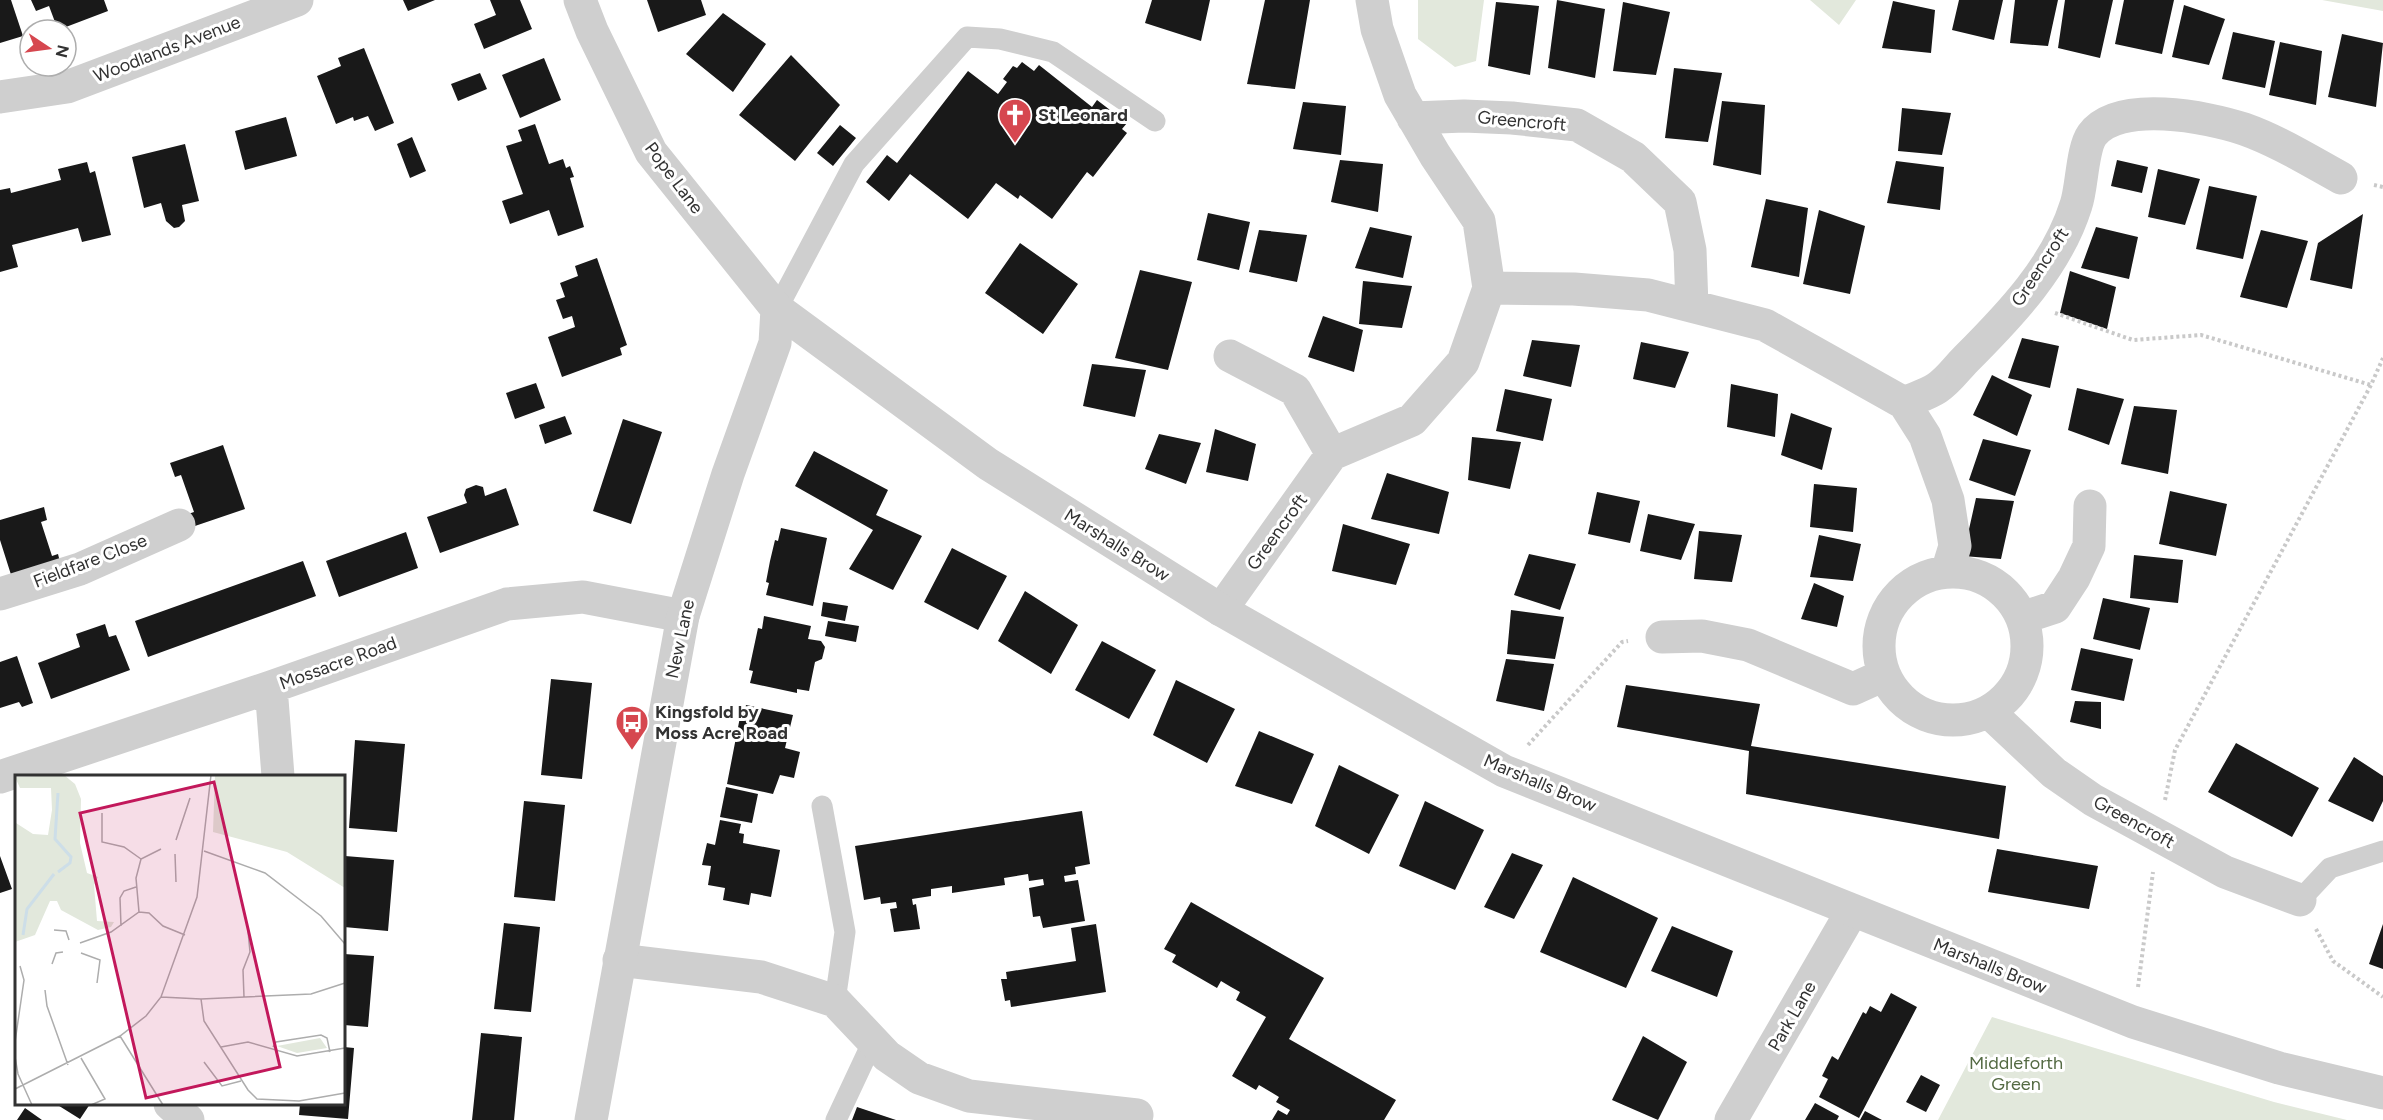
<svg xmlns="http://www.w3.org/2000/svg" width="2383" height="1120" font-family="Figtree,sans-serif">
<style>
.green{fill:#e2e8dc}
.building{fill:#191919}
.lines{fill:none;stroke-linecap:round;stroke-linejoin:round}
.path{stroke:#c9c9c9;stroke-width:4;stroke-dasharray:3 3;stroke-linecap:butt}
.service{stroke:#cfcfcf;stroke-width:21}
.minor{stroke:#cfcfcf;stroke-width:33}
.tertiary{stroke:#cfcfcf;stroke-width:33}
.labels{text-anchor:middle;stroke-width:6;stroke-linejoin:round;paint-order:stroke}
.street-label{font-size:18px;fill:#323232;stroke:#fff}
.poi-label{font-size:18px;font-weight:bold;fill:#323232;stroke:#fff;text-anchor:start}
.park-label{font-size:18px;fill:#546a43;stroke:#fff}
.inset-river{fill:none;stroke:#cddee8;stroke-width:3}
.inset-road{fill:none;stroke:#adadad;stroke-width:1.5}
.view{fill:#c2185b;fill-opacity:0.15;stroke:#c2185b;stroke-width:3}
.inset-edge{fill:none;stroke:#323232;stroke-width:3}
</style>
<rect width="100%" height="100%" fill="#fff"/>
<!-- green -->
<path class="green" d="M1418,0H1484L1476,61L1455,67L1418,39Z
M1810,0H1856L1839,25Z
M2322,0H2383V11Z
M1992,1017L2274,1102L2347,1120H1938Z"/>
<!-- building -->
<path class="building" d="M0,0H11L23,36L0,43Z
M31,0H104L108,11L58,30L49,6L36,11Z
M403,0H435L408,11Z
M490,0H520L532,29L484,49L474,24L496,15Z
M647,0H701L706,15L658,32Z
M1152,0H1210L1201,41L1145,23Z
M1265,0H1310L1295,89L1247,84Z
M1557,0L1605,9L1595,78L1548,68Z
M1959,0H2003L1994,40L1952,30Z
M2015,0H2058L2048,46L2010,43Z
M2065,0H2113L2100,58L2058,48Z
M2124,0H2174L2162,54L2115,44Z
M1893,1L1935,10L1931,53L1882,48Z
M1496,2L1539,6L1530,75L1488,66Z
M1623,2L1670,12L1656,75L1613,71Z
M2184,5L2225,19L2209,65L2172,57Z
M723,13L766,44L733,92L686,54Z
M2233,32L2275,41L2265,88L2222,79Z
M2342,34L2383,43L2376,107L2328,97Z
M2280,42L2322,51L2316,105L2269,95Z
M364,48L394,123L375,131L368,116L354,121L353,117L336,124L317,76L341,66L338,58Z
M791,55L840,105L795,161L739,115Z
M544,58L561,100L520,118L502,75Z
M1022,62L1034,71L1039,65L1092,107L1097,100L1127,123L1122,129L1127,133L1093,177L1087,172L1052,219L1020,195L1018,199L996,183L968,219L910,174L889,201L866,182L887,155L897,163L968,71L998,94L1007,82L1003,79L1013,66L1017,68Z
M1674,68L1722,73L1708,142L1665,138Z
M480,73L487,89L458,101L451,84Z
M1722,101L1765,105L1761,175L1713,165Z
M1303,102L1346,106L1341,155L1293,149Z
M1902,108L1951,113L1942,155L1898,151Z
M286,117L297,156L245,170L235,131Z
M535,124L549,164L563,159L566,168L570,166L574,177L570,178L584,227L558,236L549,210L510,224L502,201L523,194L506,146L522,141L518,130Z
M840,125L856,138L833,166L817,153Z
M412,137L426,171L410,178L397,144Z
M185,144L199,201L182,205L185,221L179,227L174,228L166,221L161,203L144,208L132,157Z
M1340,160L1383,164L1378,212L1331,202Z
M2117,160L2148,167L2142,193L2111,186Z
M1896,161L1944,167L1940,210L1887,203Z
M87,162L90,173L95,171L111,235L82,242L78,228L12,245L18,267L0,272V190L10,188L11,193L61,180L58,169Z
M2158,169L2200,179L2185,225L2148,217Z
M2209,186L2257,196L2243,259L2196,249Z
M1766,199L1808,208L1799,277L1751,267Z
M1819,210L1865,226L1850,294L1803,284Z
M1208,213L1250,222L1239,270L1197,260Z
M2363,214L2352,289L2310,280L2318,243Z
M1370,227L1412,236L1403,278L1355,268Z
M2096,227L2138,237L2129,279L2081,268Z
M1259,230L1307,235L1297,282L1249,272Z
M2261,230L2308,241L2287,308L2240,297Z
M1020,243L1078,284L1043,334L985,293Z
M597,258L627,345L620,348L622,355L562,377L548,337L575,327L572,316L563,319L556,300L565,297L560,283L578,276L575,266Z
M1140,270L1192,282L1168,370L1115,358Z
M2070,271L2116,287L2107,329L2060,313Z
M1363,281L1412,286L1402,328L1359,324Z
M1323,316L1363,330L1354,372L1308,357Z
M2022,338L2059,346L2050,388L2008,378Z
M1532,340L1580,345L1571,387L1523,376Z
M1641,342L1689,352L1675,388L1633,379Z
M1092,364L1146,370L1135,417L1083,406Z
M1992,375L2032,395L2017,436L1973,415Z
M536,383L545,408L515,419L506,393Z
M1731,384L1778,394L1775,437L1727,427Z
M2077,388L2124,399L2109,445L2068,430Z
M1505,389L1552,399L1543,441L1496,431Z
M2134,406L2177,410L2168,474L2121,464Z
M1791,413L1832,428L1822,470L1781,455Z
M565,416L572,434L545,444L539,425Z
M623,419L662,432L631,524L593,511Z
M1215,429L1256,444L1248,481L1206,472Z
M1159,434L1201,443L1186,484L1145,469Z
M1472,437L1521,442L1510,489L1468,480Z
M1983,439L2031,450L2015,496L1969,480Z
M223,445L245,509L192,527L188,514L194,512L181,475L175,477L170,463Z
M814,451L888,490L876,515L922,536L893,590L849,569L873,530L795,486Z
M1387,473L1449,492L1439,534L1371,519Z
M1814,484L1857,488L1853,532L1810,527Z
M476,485L483,487L485,496L506,488L519,525L440,553L427,517L467,503L464,495L466,489Z
M2170,491L2227,504L2216,556L2159,544Z
M1597,492L1640,501L1630,543L1588,534Z
M1976,498L2014,501L2001,559L1963,556Z
M44,507L47,520L41,522L52,556L58,554L61,566L13,581L0,540V520Z
M1648,514L1695,524L1681,560L1640,551Z
M1343,524L1410,544L1396,585L1332,571Z
M781,528L827,538L813,606L766,595L769,583L766,582L770,561L775,540L778,541Z
M1699,531L1742,535L1732,582L1694,579Z
M406,532L418,568L339,597L326,561Z
M1819,535L1861,544L1853,581L1810,577Z
M952,548L1007,576L978,630L924,602Z
M1529,554L1576,564L1560,610L1514,595Z
M2134,555L2183,560L2178,603L2130,598Z
M303,561L316,596L148,657L135,621Z
M1814,583L1844,596L1837,627L1801,619Z
M1025,591L1078,625L1051,674L998,641Z
M2103,598L2150,608L2140,650L2093,639Z
M823,602L848,606L845,621L821,616Z
M1511,610L1564,617L1555,659L1507,654Z
M764,616L811,626L808,639L821,641L825,647L822,659L815,662L809,691L797,689V693L750,683L753,671L749,670L758,628L762,629Z
M828,621L859,626L856,642L825,636Z
M105,624L109,637L116,635L130,670L51,699L38,663L80,647L76,634Z
M1102,641L1156,670L1129,719L1075,690Z
M2081,648L2133,659L2124,701L2071,690Z
M17,656L33,703L22,707L19,702L0,708V662Z
M1506,659L1554,664L1544,711L1496,701Z
M551,679L592,683L582,779L541,775Z
M1176,680L1235,709L1207,763L1153,735Z
M1626,685L1760,704L1751,746L2006,786L1999,839L1746,794L1749,751L1617,727Z
M2075,701L2101,702V729L2070,722Z
M746,705L793,715L785,748L800,752L794,778L780,775L773,794L727,784L740,717H743Z
M1259,731L1314,754L1292,804L1235,786Z
M355,740L405,744L397,832L349,828Z
M2236,743L2319,788L2292,837L2208,792Z
M2354,757L2383,776V801L2373,822L2328,801Z
M1339,765L1399,795L1369,854L1315,826Z
M726,787L758,794L752,823L720,817Z
M524,801L565,805L555,901L514,897Z
M1425,801L1484,830L1455,890L1399,866Z
M1082,811L1090,864L1075,867L1076,874L1064,876L1065,882L1078,880L1085,921L1043,928L1040,916L1033,917L1029,888L1044,885L1043,879L1029,881L1028,874L1004,878L1005,885L978,889L952,893V886L931,889V896L912,899L913,905L916,904L920,929L894,932L890,909L897,908L896,902L881,904L880,897L864,900L855,846Z
M720,820L741,824L739,833L744,834L743,843L780,850L771,897L751,893L749,905L723,900L725,888L708,885L711,866L702,865L707,843L715,845Z
M1997,849L2098,866L2089,909L1988,892Z
M1512,853L1543,865L1514,919L1484,907Z
M0,856L12,889L0,893Z
M345,856L394,860L388,931L344,927Z
M1573,877L1658,918L1626,988L1540,952Z
M1191,902L1324,978L1289,1039L1396,1100L1384,1120H1272L1278,1110L1287,1115L1290,1110L1276,1102L1279,1097L1259,1085L1256,1090L1232,1076L1266,1017L1236,1000L1240,992L1231,987L1221,981L1217,988L1172,962L1176,955L1164,949Z
M504,923L540,927L531,1012L494,1009Z
M1096,924L1106,992L1011,1007L1010,1000L1005,1001L1001,979H1007L1006,972L1076,961L1071,928Z
M2383,924V969L2369,964Z
M1672,926L1733,951L1717,997L1651,971Z
M344,954L374,956L368,1027L344,1025Z
M1891,993L1917,1007L1859,1118L1819,1097L1828,1079L1822,1076L1832,1056L1838,1060L1863,1012L1866,1014L1870,1006L1881,1012Z
M481,1033L522,1037L514,1120H472Z
M1643,1036L1687,1062L1658,1120L1612,1100Z
M344,1047L354,1048L348,1119L299,1115L300,1104H344Z
M1921,1075L1940,1085L1926,1112L1906,1102Z
M1815,1103L1839,1116L1837,1120H1805Z
M56,1104H90L80,1119Z
M857,1107L896,1120H852Z
M25,1108L42,1120H17Z
M1865,1111L1882,1120H1860Z"/>
<g class="lines">
<!-- path -->
<path class="path" d="M2374,185L2383,187
M2055,313L2133,340L2201,335L2371,385
M1528,745L1622,642L1628,641
M2165,800L2175,750L2371,385L2383,358
M2316,929L2333,961L2383,997
M2138,987L2153,872"/>
<!-- service -->
<path class="service" d="M777,309L854,164L967,37L1000,39L1053,52L1155,121
M822,806L845,932L835,1001
M2300,900L2330,868L2383,851
M836,1120L873,1041"/>
<!-- minor -->
<path class="minor" d="M0,97L67,87L297,0
M1413,118L1464,116L1512,118L1577,125L1633,157L1680,202L1690,250L1692,306
M1489,288L1574,289L1648,295L1765,325L1904,403L1925,436L1948,500L1955,546L1947,572
M1230,356L1295,390L1332,454
M1904,403C1915,398 1928,394 1937,388C1948,381 1957,368 1966,359C2010,315 2057,266 2076,205C2082,188 2082,149 2092,135C2118,99 2208,117 2244,129C2278,141 2310,161 2341,178
M1879 646a74 74 0 1 1 148 0a74 74 0 1 1-148 0Z
M0,594L80,569L179,525
M1221,610L1332,454L1412,420L1463,362L1489,288L1479,221L1435,155L1400,95L1377,29L1372,0
M2022,618L2055,607L2074,578L2089,546L2090,506
M1662,637L1702,636L1748,645L1853,689L1884,675
M271,687L278,776
M1989,712L2054,773L2093,800L2225,872L2300,900
M0,777L271,687L507,604L583,597L683,616
M619,960L761,977L835,1001L887,1056L919,1078L969,1096L1137,1115
M170,1104L188,1120
M1731,1120L1852,911"/>
<!-- tertiary -->
<path class="tertiary" d="M580,0L592,31L651,152L777,309L988,464L1221,610L1504,771L2133,1022L2279,1068L2383,1093
M591,1120L683,616L728,474L775,343L777,309"/>
</g>
<!-- icons -->
<defs>
<g id="church-pin" transform="scale(1.725)"><path d="M0 17L-7.5 6A9.5 9.5 0 1 1 7.5 6Z" fill="#d6474f" stroke="#fff"/><path d="M-1.2-6h2.4v3.5h3.3v2.4h-3.3V6h-2.4V-.1h-3.3v-2.4h3.3Z" fill="#fff"/></g>
<g id="bus-pin" transform="scale(1.725)"><path d="M0 17L-7.5 6A9.5 9.5 0 1 1 7.5 6Z" fill="#d6474f" stroke="#fff"/><path d="M-5-6H5V4H4V6H2V4H-2V6H-4V4H-5ZM-3.5-4V0h7V-4ZM-3.5 1.2v1.5H-2V1.2ZM2 1.2v1.5H3.5V1.2Z" fill="#fff"/></g>
</defs>
<g fill-rule="evenodd">
<use href="#church-pin" x="1015" y="115"/>
<use href="#bus-pin" x="632" y="722"/>
</g>
<g class="labels">
<!-- street labels -->
<g class="street-label">
<text transform="translate(167 49) rotate(-21)" y="6">Woodlands Avenue</text>
<text transform="translate(1522 121) rotate(5)" y="6">Greencroft</text>
<text transform="translate(674 178) rotate(53)" y="6">Pope Lane</text>
<text transform="translate(2040 267) rotate(-57)" y="6">Greencroft</text>
<text transform="translate(1277 532) rotate(-54)" y="6">Greencroft</text>
<text transform="translate(1117 545) rotate(32)" y="6">Marshalls Brow</text>
<text transform="translate(90 561) rotate(-21)" y="6">Fieldfare Close</text>
<text transform="translate(680 639) rotate(-78)" y="6">New Lane</text>
<text transform="translate(338 663) rotate(-20)" y="6">Mossacre Road</text>
<text transform="translate(1540 783) rotate(23)" y="6">Marshalls Brow</text>
<text transform="translate(2134 822) rotate(29)" y="6">Greencroft</text>
<text transform="translate(1990 966) rotate(22)" y="6">Marshalls Brow</text>
<text transform="translate(1792 1016) rotate(-60)" y="6">Park Lane</text>
</g>
<!-- poi labels -->
<g class="poi-label">
<text x="1038" y="121">St Leonard</text>
<text x="655" y="718">Kingsfold by<tspan x="655" dy="21">Moss Acre Road</tspan></text>
</g>
<!-- park labels -->
<g class="park-label">
<text x="2016" y="1069">Middleforth<tspan x="2016" dy="21">Green</tspan></text>
</g>
</g>
<!-- overview -->
<g transform="translate(15 775)">
<rect width="330" height="330" fill="#fff"/>
<path d="M49,0L60,9L66,24L65,68L72,98L83,102L79,110L82,146L99,147L96,152L83,155L46,135L42,126H35L20,160L0,167L1,48L18,59L33,60L37,35L36,13H5L0,2ZM200,0H330V113L272,77L198,57ZM305,263L312,273L282,278L262,271Z" fill="#e2e8dc"/>
<path class="inset-river" d="M43,97L55,88L56,82L40,64L43,18M8,160L12,134L39,99"/>
<path class="inset-road" d="M87,38V67L109,72L126,84M161,65L175,23M189,76L250,98L306,141L330,169M160,79L161,107M124,137L121,103L126,84L146,74M106,151L105,123L109,116L121,112M39,155L51,156L54,165M65,168L96,157L124,137L134,138L148,151L170,160M66,178L85,185L82,208M37,189L41,178L48,177M30,215L32,231L53,290M146,222L186,224L296,219L330,208M229,222L228,195L235,177L233,156M186,224L189,246L233,315L242,324L284,326L330,318M105,261L148,330M0,267L9,205L5,191M206,272L233,267L282,281L330,273M258,272L261,267L306,260L312,263L315,277M0,282L3,299L17,330M66,283L90,324L76,330M189,287L207,311L226,306M0,314L105,261L131,241L146,222L182,122L196,0"/>
<path class="view" d="M199,7L265,292L131,323L65,38Z"/>
<rect width="330" height="330" class="inset-edge"/>
</g>
<!-- north arrow -->
<g transform="translate(48 48) rotate(103)"><circle r="28" fill="#ffffff" stroke="#adadad" stroke-width="1.5"/>
<path d="M0-4.5L10 22L0 15L-10 22Z" fill="#d6474f"/>
<text y="-9" font-size="16" font-weight="bold" text-anchor="middle" fill="#323232">N</text>
</g>
</svg>
